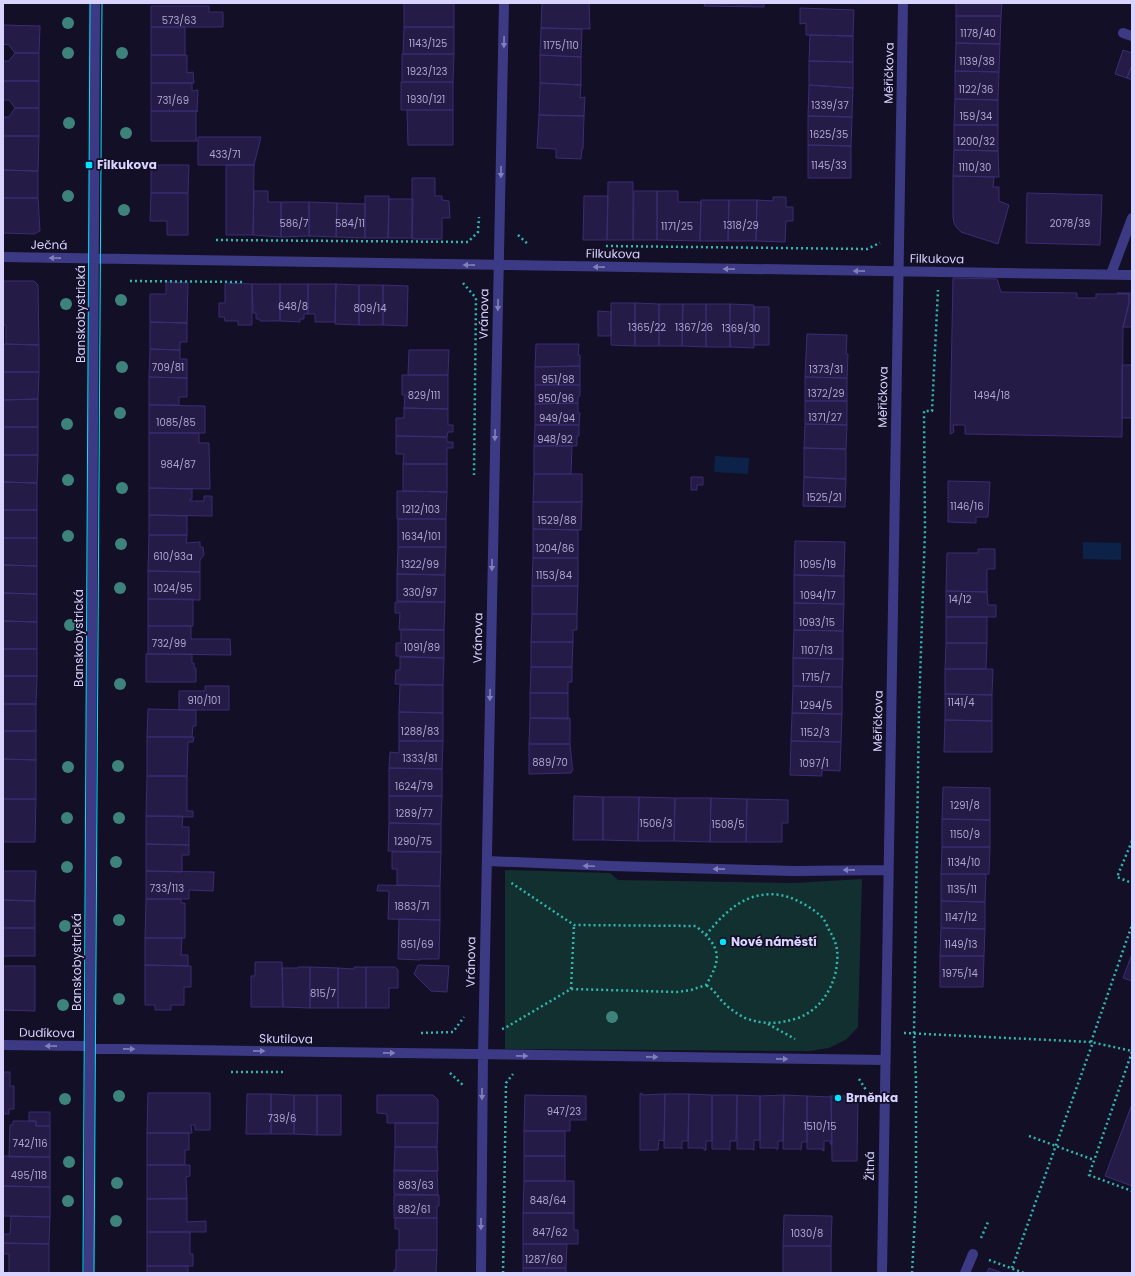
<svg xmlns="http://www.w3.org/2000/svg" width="1135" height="1276" font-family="Poppins,sans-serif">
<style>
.green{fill:#12302f}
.water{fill:#0c2248}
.building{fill:#241b47;stroke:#3b2d73}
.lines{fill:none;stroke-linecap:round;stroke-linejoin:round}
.path{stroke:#2fb8b0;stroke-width:2.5;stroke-dasharray:2 3;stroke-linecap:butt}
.minor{stroke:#3d3a85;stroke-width:10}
.tram{stroke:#00e5ff;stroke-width:1}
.tree{fill:#3d827b}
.oneway{fill:#837fbc}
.poi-dot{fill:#00e5ff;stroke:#130f26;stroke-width:1.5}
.labels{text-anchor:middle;stroke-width:3.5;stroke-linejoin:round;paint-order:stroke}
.number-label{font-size:10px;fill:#aca6d1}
.street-label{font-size:12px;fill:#d9d4ff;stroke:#130f26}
.poi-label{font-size:12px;font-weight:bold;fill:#d9d4ff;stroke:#130f26;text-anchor:start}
</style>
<rect width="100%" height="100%" fill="#130f26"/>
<!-- green -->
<path class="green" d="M505,870L610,873L618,880L794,883L862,879L858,1027L847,1039L829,1048L810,1051L505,1049Z"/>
<!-- water -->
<path class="water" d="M715,456L749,458L748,474L714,472Z
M1083,542L1121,543V560L1083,559Z"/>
<!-- building -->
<path class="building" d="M404,3H454V27H404Z
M542,3H589L590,29L541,28Z
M705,3H764V7L704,6Z
M956,3H1002L1001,16H956Z
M151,6H209V12H223V27H151Z
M800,8L854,10L853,36L806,35V23L800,24Z
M956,16H1001L1000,44L956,43Z
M3,25L40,26L39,53H15L9,45L3,44Z
M151,27H185V55H151Z
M404,27H454V54H403Z
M541,28L582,29L581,57L540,55Z
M810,35L853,36V62L809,61Z
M956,43L1000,44L999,72L955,71Z
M1123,50L1132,53V65L1127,78L1115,74Z
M15,53H39V81H3V61H9Z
M402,54H454L453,82H402Z
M151,55H187V73L193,72L194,83H151Z
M540,55L581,57V85L540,83Z
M809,61L853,62V88L809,85Z
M1132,65V80L1127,78Z
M955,71L999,72L998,100L955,99Z
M3,81H39V108H15L9,100H3Z
M401,82H453V110H401Z
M151,83H192V91L198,90L197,111H151Z
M540,83L581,85L580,98L585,97L584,116L539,115Z
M809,85L853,88L852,117L808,116Z
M955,99L998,100V125H954Z
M15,108H39V136H3V117H9Z
M407,110H453V145H408Z
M151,111H198L196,112V139L197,141H151Z
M539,115L584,116L583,149H582L581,159L556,158V149L537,148Z
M808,116L852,117L851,146L808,145Z
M954,125H998V151L954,150Z
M3,136H39L38,171L3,170Z
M198,137H261L254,165H198Z
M808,145L851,146V178H808Z
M954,150L998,151L999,177L953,176Z
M151,165H189L188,193H151Z
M226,165H254L253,235H226Z
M3,170L38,171V198H3Z
M953,176L994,177L993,187H999V201L1009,205L998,244L961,232L957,228L954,223L953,217Z
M412,178H435V196H442V200L449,201L450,218H442V239H412Z
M608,182H633V240H607Z
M254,191H268V202H281V237L253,235Z
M634,191H657V240H633Z
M657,191H678V202H701L700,241L657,240Z
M151,193H188V235H167V221H150Z
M1027,193L1102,195L1100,245L1026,243Z
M365,196H389L388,238H365Z
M584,196H608L607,240H583Z
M773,197H786V207H793V221H786L785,242L756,241L757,200L773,201Z
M3,198H38L40,231L34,234L3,233Z
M389,199H413L412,238H388Z
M701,200H729L728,241H700Z
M729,200H757L756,241H728Z
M281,202H309V236L281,237Z
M309,202L337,203L336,237L309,236Z
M337,203L365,204V238L336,237Z
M953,278L997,279L1001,292L1077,293V298H1096V294H1129V303L1123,327L1122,437L965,434V425H953L954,432L950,434Z
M3,281H34L38,285L39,345L6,344V325H3Z
M166,282L188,283L187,323L150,322V294H166Z
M225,283L252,284V325H238V321H225L224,317H219V303H225Z
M252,284H280V321H260V319H256V313H253Z
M280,284H308V314H304V319H300V322L280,321Z
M308,284H336L335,322H315V314H308Z
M336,284L359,285V325L335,324Z
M359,285H383V325H359Z
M383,285L408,286L407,326L383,325Z
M1117,293H1132V327H1123L1129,303V294Z
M611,303H635V346L611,345Z
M635,303L659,304V346H635Z
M659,304H683L682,346H659Z
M683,304H706V347L682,346Z
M706,304H730V347H706Z
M730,304L754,305V348L730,347Z
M754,307H769V345H754Z
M598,311L611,312V336H598Z
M150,322L187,323V342H180V350L150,349Z
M807,334L847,335L846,354H848L847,378L805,377Z
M3,344L39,345V372H3Z
M536,344H579L578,355H580V366L535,367Z
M150,349L180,350V359H187V378L149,377Z
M409,350H449L448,375H408Z
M1122,365H1132V418H1122Z
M580,366V385H535V367Z
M3,372H39L38,399L3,400Z
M402,375H448V409L404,408L405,395H402Z
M149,377L187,378V397H179V405H149Z
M805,377L847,378V401H805Z
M535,385H580V396L578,397V403L535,404Z
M38,399V427H3V400Z
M805,401H847V425L805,424Z
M578,403V413H580L579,425H535V404Z
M149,405L205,406V433H149Z
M404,408L448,409V425H453V432H448L447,437L396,436V418H404Z
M805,424L847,425L846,449L804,448Z
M535,425H579V436H577V446H534Z
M3,427H38V455H3Z
M149,433H199V443H209L210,489L149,488Z
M396,436L447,437V442H453V448H447V464H403L404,454H396Z
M534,446H572L571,474H534Z
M804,448L846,449V479L804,477Z
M3,455H38L37,483L3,482Z
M403,464H447V492L403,491Z
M534,474H582V502H533Z
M691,477H703V485H697V490H691Z
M804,477L846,479L845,507L803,506Z
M948,481L990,482L988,517H976V523L948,522Z
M3,482L37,483V510H3Z
M149,488L192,489V499H190V501H204V496H212V516L149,515Z
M397,491L447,492L446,519H397Z
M533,502H582L581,530L533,529Z
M3,510H37V538H3Z
M149,515L187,516V535H149Z
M398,519H446V547H398Z
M533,529L578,530V558H533Z
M149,535H187L186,543L200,542V547H203L204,555L200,560V572L148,571Z
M3,538H37V566L3,565Z
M795,541L845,542L844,576L794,575Z
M398,547H446L445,575L397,574Z
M978,549H995V569H987V592L946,591L947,553H978Z
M533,558H578V586H532Z
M3,565L37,566V594L3,593Z
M148,571L200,572V600L148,599Z
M397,574L445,575V602L397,601Z
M794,575L844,576V604L794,603Z
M532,586H578L577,614H532Z
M946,591L987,592L988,605H996V617H946Z
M3,593L37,594V622L3,621Z
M148,599H193V626H148Z
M395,602H445L444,630H399L400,613H395Z
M794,603L844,604L843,631L794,630Z
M532,614H577V630H573V642H531Z
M946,617H987V643H946Z
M3,621L37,622V649H3Z
M148,626H191V639H230L231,655L148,654Z
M401,629L444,630V658L396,656V643H401Z
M794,630L843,631V659L793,658Z
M531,642H573L572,667H531Z
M946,643H987L986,669H945Z
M3,649H37V676H3Z
M146,654H192V663H194V668H196V682H146Z
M400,657L444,658L443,685L395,684L396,670H400Z
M793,658L843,659L842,687L793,686Z
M531,667H572V682H568V693H530Z
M945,669H993L992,695L945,694Z
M3,676H37L36,704H3Z
M400,685H443V713L399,712Z
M205,686H229V710H179V691H205Z
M793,686L842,687V714L792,713Z
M530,693H568V719L530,718Z
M945,694L992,695V721L945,720Z
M3,704H36V731H3Z
M148,709L196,710V726H193L192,737H147Z
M399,712L443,713V741H399Z
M792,713L842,714L841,742L791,741Z
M530,718H570V744H529Z
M945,720L992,721V752H944Z
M3,731H36V760L3,759Z
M147,737H194L193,742H188L187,776H147Z
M399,741H443L442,769L389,768L390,752L399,753Z
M791,741L841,742L840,771L822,770V776L790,775Z
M529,744H570L572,765L573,769L571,773L529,774Z
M3,759L36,760V799H3Z
M389,768L442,769V796H389Z
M147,776H187V811H193V817L146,816Z
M943,787L990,788V820L942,819Z
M389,796H442L441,824L389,823Z
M574,796L603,797V840H573Z
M603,797H639L638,841L603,840Z
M639,797L675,798L674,841H638Z
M675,798H711L710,842L674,841Z
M711,798L747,799L746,842H710Z
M3,799H36L35,842H3Z
M747,799L788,800V823H782V842H746Z
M146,816H183L182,827H189V845L146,844Z
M942,819L990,820V847H942Z
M389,823L441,824V852L388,851Z
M146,844L189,845V855H182V872L146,871Z
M942,847H990L989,874H941Z
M392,852H441L440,886L397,885V869H392Z
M3,871H36L35,901L3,900Z
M146,871L214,872L213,891L189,890V899H146Z
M941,874H986L985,902L941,901Z
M378,885L440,886V920L388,919L389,891H377Z
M146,899H181V903H185V938H145Z
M3,900L35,901V928H3Z
M941,901L985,902V929L941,928Z
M399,919L440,920L439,959H420V960L398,959Z
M3,928H35V956H3Z
M941,928L985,929L984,956H940Z
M145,938H182L181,955H188V966L145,965Z
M1132,954V981L1123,978Z
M940,956H984L983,987H940Z
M255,962H282L283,1007H251V976H255Z
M145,965L191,966V987H184V1005H171V1010H155V1005H145Z
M418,965L449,966L447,992L431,991L414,974Z
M3,966H35V1011L3,1010Z
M298,967H310V1008L283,1007L282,968H298Z
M310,967L338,968V1008H310Z
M354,967H366V1008H338V968L354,969Z
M366,967H395L398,970V988H389V1008H366Z
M3,1072H10V1086H14V1109H9V1114H3Z
M148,1093H210V1130H195V1125H191L192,1133H147Z
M642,1093V1095L665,1094L664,1141L659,1140L658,1150H640V1094Z
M247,1094H271V1134H246Z
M271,1094L294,1095V1134H271Z
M665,1094H689L688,1141H682V1149L681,1148H664Z
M689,1094L712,1095V1141H706V1150H704V1148H688Z
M294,1095H317V1135L294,1134Z
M317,1095H341V1135H317Z
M377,1095H433L438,1100V1123H387V1114L377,1113Z
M525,1095L586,1096V1120H570V1131H524Z
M712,1095H737L736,1141H730V1150L728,1149H712Z
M737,1095L760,1096V1140H754V1150L752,1149H737Z
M784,1095L783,1141H778V1149H776V1148H760V1096Z
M784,1095L807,1096V1142H802L801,1150L799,1149H783Z
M807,1096L830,1097V1096H831L832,1144H830V1141H824V1151L822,1150L823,1149H807Z
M831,1096H858L857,1161H832Z
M1132,1104V1186L1105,1176Z
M29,1112H50V1126H36V1121H29Z
M13,1121H36V1126H50V1157H9L10,1125H13Z
M395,1123H438L437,1147H395Z
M524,1131H565V1156H524Z
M147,1133H189V1150H185V1165H147Z
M395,1147H437L438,1171H394Z
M3,1156L50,1157V1187L3,1186Z
M524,1156H565V1181H524Z
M147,1165H190V1176L186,1177L187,1199H147Z
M394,1170L437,1171L438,1195L394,1194Z
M524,1181H574V1213H523Z
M3,1186L50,1187V1217L3,1216Z
M394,1195H439V1206H437V1218H394Z
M187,1198V1222L206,1221V1232H147V1199Z
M523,1213H574V1230H578V1244H523Z
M784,1215L832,1216L831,1246H783Z
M11,1216L50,1217L49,1244L3,1243V1234H10Z
M395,1218H437V1250H399V1229H395Z
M147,1232H190V1254H193V1266H147Z
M3,1243L49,1244V1273H9V1254H3Z
M523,1244H567L566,1268H523Z
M783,1246H831V1273H783Z
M396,1250H437L436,1273H394V1270H396Z
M147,1266H188V1273H147Z
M523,1268H566V1273H523Z
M989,1268L1003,1273H987Z"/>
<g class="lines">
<!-- path -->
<path class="path" d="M518,235L529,245
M216,240L468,242L478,232L479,217
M606,246L867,249L880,243
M130,281L244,282
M463,283L476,298L474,475
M1132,841L1117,877L1132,883
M706,935C718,920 732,905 750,898C763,893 778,893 791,898C802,902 813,909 822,917C825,920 827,926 829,930C833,936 836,943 837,950C838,956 837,964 836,971C831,992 819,1010 798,1018C779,1024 764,1025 745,1018C739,1015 730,1009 725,1004C718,998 715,990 706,985
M571,989L574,925
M768,1024L795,1039
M502,1029L505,1028L571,989L677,992L691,990L706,985C723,957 720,947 696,926L574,925L510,882
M421,1033L453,1032L464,1017
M904,1033L1091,1042L1132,1051
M1091,1042L1132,925
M1132,1052L1089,1175L1132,1191
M231,1072H285
M450,1073L464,1086
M859,1079L866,1090
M1029,1136L1094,1160
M981,1238L988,1222
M989,1260L1024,1273
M1012,1268L1093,1042
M503,1273L506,1083L513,1074
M912,1273L916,1197V1080L914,1034L919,710L925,530L924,411H932L938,290"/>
<!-- minor -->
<path class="minor" d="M1123,33L1132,36
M3,257L1132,275
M1111,274L1132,218
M487,861L611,866L794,871L888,870
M3,1045L84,1046L96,1049H124L885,1060
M89,1273L95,3
M481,1273L483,1055L504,3
M882,1273L903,3
M965,1273L973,1254"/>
<!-- tram -->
<path class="tram" d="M83,1273L90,3
M94,1273L102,3"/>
</g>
<!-- trees -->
<g class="tree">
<circle cx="68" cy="23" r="6"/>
<circle cx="68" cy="53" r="6"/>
<circle cx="122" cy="53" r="6"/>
<circle cx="69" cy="123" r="6"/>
<circle cx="126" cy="133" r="6"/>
<circle cx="68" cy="196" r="6"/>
<circle cx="124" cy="210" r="6"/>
<circle cx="121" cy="300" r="6"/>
<circle cx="66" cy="304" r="6"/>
<circle cx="122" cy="367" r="6"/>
<circle cx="120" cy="413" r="6"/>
<circle cx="67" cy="424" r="6"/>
<circle cx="68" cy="480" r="6"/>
<circle cx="122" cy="488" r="6"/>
<circle cx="68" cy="536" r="6"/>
<circle cx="121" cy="544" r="6"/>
<circle cx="120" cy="588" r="6"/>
<circle cx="70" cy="625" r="6"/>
<circle cx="120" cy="684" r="6"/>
<circle cx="118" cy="766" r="6"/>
<circle cx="68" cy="767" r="6"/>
<circle cx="67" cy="818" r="6"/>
<circle cx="119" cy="818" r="6"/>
<circle cx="116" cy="862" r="6"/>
<circle cx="67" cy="867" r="6"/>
<circle cx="119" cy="920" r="6"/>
<circle cx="65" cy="926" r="6"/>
<circle cx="119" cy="999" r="6"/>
<circle cx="63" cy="1005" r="6"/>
<circle cx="612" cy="1017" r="6"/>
<circle cx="119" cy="1096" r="6"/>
<circle cx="65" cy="1099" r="6"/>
<circle cx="69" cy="1162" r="6"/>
<circle cx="117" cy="1183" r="6"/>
<circle cx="68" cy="1201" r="6"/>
<circle cx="116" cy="1221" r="6"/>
</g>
<!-- one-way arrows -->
<defs><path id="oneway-solid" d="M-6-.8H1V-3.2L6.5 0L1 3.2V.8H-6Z"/></defs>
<g class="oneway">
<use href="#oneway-solid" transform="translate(504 42) rotate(91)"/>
<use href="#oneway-solid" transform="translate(501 172) rotate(91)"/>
<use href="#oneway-solid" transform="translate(55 258) rotate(-179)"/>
<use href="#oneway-solid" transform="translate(469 265) rotate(-179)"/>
<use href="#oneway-solid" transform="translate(599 267) rotate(-179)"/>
<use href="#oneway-solid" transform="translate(729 269) rotate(-179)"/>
<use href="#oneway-solid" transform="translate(859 271) rotate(-179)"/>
<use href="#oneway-solid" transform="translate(498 305) rotate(91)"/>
<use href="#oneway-solid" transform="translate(495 435) rotate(91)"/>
<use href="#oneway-solid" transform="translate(492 565) rotate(91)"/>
<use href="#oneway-solid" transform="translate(490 695) rotate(91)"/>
<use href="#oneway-solid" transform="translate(589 866) rotate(-178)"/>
<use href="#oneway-solid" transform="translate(719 869) rotate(-179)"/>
<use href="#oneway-solid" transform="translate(849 870) rotate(179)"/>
<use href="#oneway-solid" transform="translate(51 1046) rotate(-179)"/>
<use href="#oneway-solid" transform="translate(129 1049) rotate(1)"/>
<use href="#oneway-solid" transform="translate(259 1051) rotate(1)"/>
<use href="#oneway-solid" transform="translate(389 1053) rotate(1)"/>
<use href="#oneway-solid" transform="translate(522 1056) rotate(1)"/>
<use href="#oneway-solid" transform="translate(652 1057) rotate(1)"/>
<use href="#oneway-solid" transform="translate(782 1059) rotate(1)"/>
<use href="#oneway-solid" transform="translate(482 1094) rotate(90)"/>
<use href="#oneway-solid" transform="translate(481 1224) rotate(90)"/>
</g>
<!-- markers -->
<g class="poi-dot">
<rect x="85" y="161" width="8" height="8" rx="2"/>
<circle cx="723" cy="942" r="4"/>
<circle cx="838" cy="1098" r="4"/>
</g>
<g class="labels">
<!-- number labels -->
<g class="number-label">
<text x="179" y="24">573/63</text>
<text x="978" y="37">1178/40</text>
<text x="428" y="47">1143/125</text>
<text x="561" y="49">1175/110</text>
<text x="977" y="65">1139/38</text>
<text x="427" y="75">1923/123</text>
<text x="976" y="93">1122/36</text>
<text x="426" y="103">1930/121</text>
<text x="173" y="104">731/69</text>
<text x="830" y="109">1339/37</text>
<text x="976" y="120">159/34</text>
<text x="829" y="138">1625/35</text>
<text x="976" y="145">1200/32</text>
<text x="225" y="158">433/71</text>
<text x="829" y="169">1145/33</text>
<text x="975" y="171">1110/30</text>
<text x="294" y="227">586/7</text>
<text x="350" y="227">584/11</text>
<text x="1070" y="227">2078/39</text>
<text x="741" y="229">1318/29</text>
<text x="677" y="230">1171/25</text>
<text x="293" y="310">648/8</text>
<text x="370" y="312">809/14</text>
<text x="647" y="331">1365/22</text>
<text x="694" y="331">1367/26</text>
<text x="741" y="332">1369/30</text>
<text x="168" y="371">709/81</text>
<text x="826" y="373">1373/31</text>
<text x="558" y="383">951/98</text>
<text x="826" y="397">1372/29</text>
<text x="424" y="399">829/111</text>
<text x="992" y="399">1494/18</text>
<text x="556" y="402">950/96</text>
<text x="825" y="421">1371/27</text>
<text x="557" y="422">949/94</text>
<text x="176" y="426">1085/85</text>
<text x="555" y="443">948/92</text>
<text x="178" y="468">984/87</text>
<text x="824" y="501">1525/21</text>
<text x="967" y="510">1146/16</text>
<text x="421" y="513">1212/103</text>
<text x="557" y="524">1529/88</text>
<text x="421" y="540">1634/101</text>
<text x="555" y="552">1204/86</text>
<text x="173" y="560">610/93a</text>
<text x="420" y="568">1322/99</text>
<text x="818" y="568">1095/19</text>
<text x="554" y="579">1153/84</text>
<text x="173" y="592">1024/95</text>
<text x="420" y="596">330/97</text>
<text x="818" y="599">1094/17</text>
<text x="960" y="603">14/12</text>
<text x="817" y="626">1093/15</text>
<text x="169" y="647">732/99</text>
<text x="422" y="651">1091/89</text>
<text x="817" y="654">1107/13</text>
<text x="816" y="681">1715/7</text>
<text x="204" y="704">910/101</text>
<text x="961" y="706">1141/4</text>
<text x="816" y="709">1294/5</text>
<text x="420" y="735">1288/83</text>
<text x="815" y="736">1152/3</text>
<text x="420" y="762">1333/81</text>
<text x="550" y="766">889/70</text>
<text x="814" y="767">1097/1</text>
<text x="414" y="790">1624/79</text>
<text x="965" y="809">1291/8</text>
<text x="414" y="817">1289/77</text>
<text x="656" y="827">1506/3</text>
<text x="728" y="828">1508/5</text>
<text x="965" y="838">1150/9</text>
<text x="413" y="845">1290/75</text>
<text x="964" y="866">1134/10</text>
<text x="167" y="892">733/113</text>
<text x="962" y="893">1135/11</text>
<text x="412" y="910">1883/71</text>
<text x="961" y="921">1147/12</text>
<text x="417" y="948">851/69</text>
<text x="961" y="948">1149/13</text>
<text x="960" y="977">1975/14</text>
<text x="323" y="997">815/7</text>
<text x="564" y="1115">947/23</text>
<text x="282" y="1122">739/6</text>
<text x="820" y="1130">1510/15</text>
<text x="30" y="1147">742/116</text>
<text x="29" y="1179">495/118</text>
<text x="416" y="1189">883/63</text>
<text x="548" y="1204">848/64</text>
<text x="414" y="1213">882/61</text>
<text x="550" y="1236">847/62</text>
<text x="807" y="1237">1030/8</text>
<text x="544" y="1263">1287/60</text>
</g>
<!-- street labels -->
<g class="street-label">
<text transform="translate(889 73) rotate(-89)" y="4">Měřičkova</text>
<text transform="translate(49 245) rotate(1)" y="4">Ječná</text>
<text transform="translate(613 254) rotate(1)" y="4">Filkukova</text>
<text transform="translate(937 259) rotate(1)" y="4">Filkukova</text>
<text transform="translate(81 314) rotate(-90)" y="4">Banskobystrická</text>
<text transform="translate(484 314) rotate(-89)" y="4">Vránova</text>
<text transform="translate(883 397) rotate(-89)" y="4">Měřičkova</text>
<text transform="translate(79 638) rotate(-90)" y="4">Banskobystrická</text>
<text transform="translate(478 638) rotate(-89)" y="4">Vránova</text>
<text transform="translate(878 721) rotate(-89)" y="4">Měřičkova</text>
<text transform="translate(77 962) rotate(-90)" y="4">Banskobystrická</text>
<text transform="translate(471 962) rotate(-89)" y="4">Vránova</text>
<text transform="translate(47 1033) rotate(1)" y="4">Dudíkova</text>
<text transform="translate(286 1039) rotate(1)" y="4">Skutilova</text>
<text transform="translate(870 1166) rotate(-89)" y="4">Žitná</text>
</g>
<!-- poi labels -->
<g class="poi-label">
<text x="97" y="169">Filkukova</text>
<text x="731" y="946">Nové náměstí</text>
<text x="846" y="1102">Brněnka</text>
</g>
</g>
<!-- border -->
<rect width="1135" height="1276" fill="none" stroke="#d9d4ff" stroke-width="8"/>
</svg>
